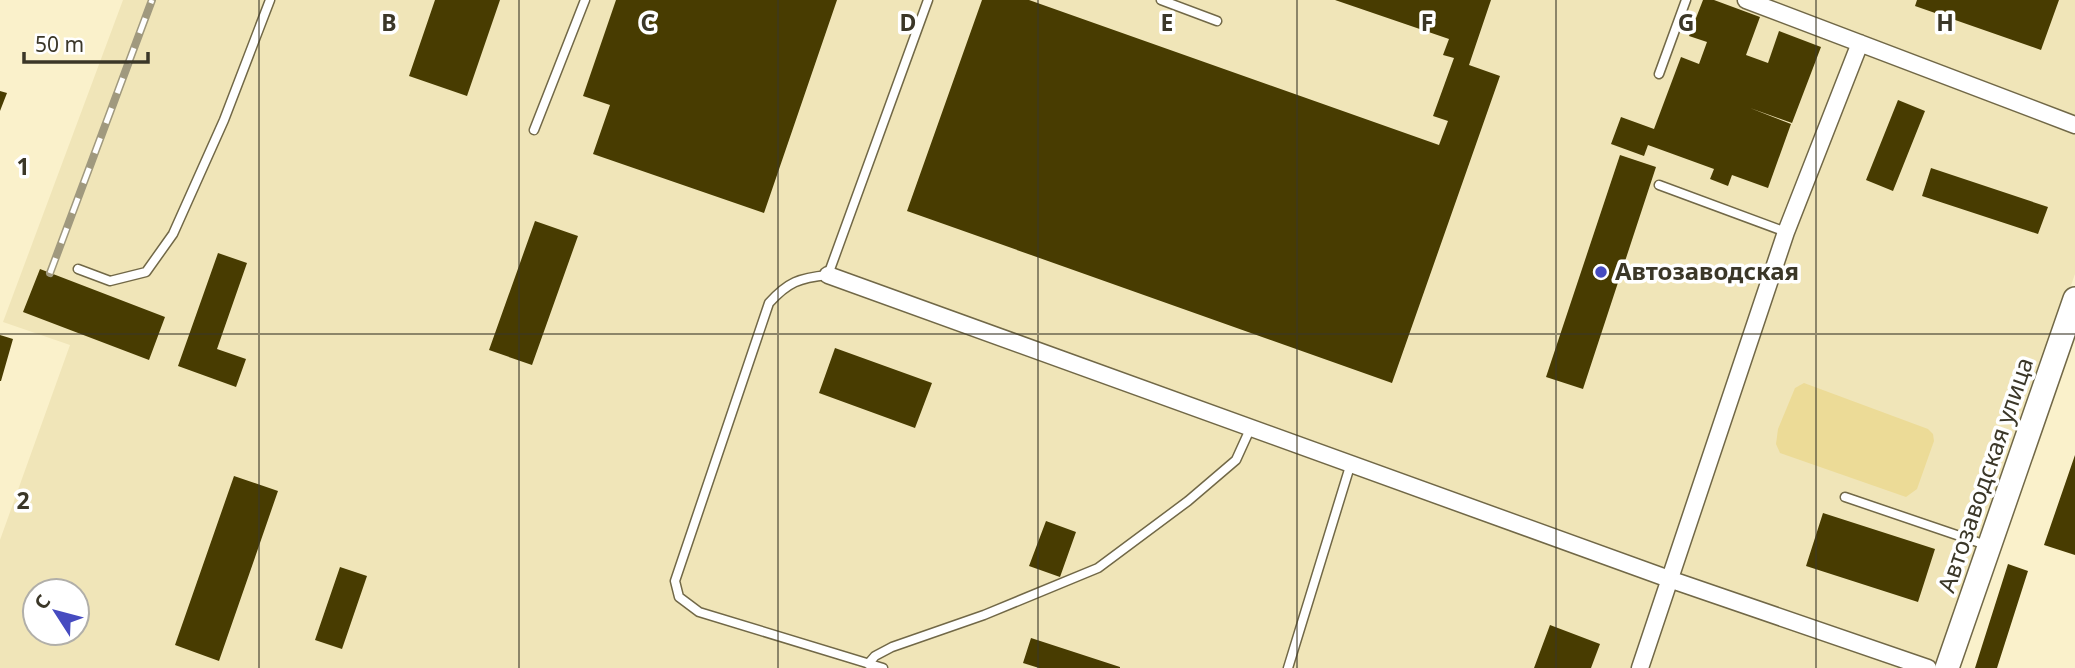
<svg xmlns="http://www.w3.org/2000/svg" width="2075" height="668" font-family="'Noto Sans',sans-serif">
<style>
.built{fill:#f0e5b8;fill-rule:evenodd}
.green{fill:#ecdb97}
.building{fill:#483c01}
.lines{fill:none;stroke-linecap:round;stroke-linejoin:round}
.lane-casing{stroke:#716847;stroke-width:11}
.street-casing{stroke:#716847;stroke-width:19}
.secondary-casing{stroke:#716847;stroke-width:26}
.lane{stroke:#fff;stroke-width:8}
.street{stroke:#fff;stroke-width:16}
.secondary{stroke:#fff;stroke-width:23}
.rail-casing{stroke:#a0997e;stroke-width:8}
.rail{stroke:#fff;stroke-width:5;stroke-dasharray:16;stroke-linecap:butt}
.grid{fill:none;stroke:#3b3728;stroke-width:2;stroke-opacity:0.55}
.poi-dot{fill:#464bc0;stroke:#fff;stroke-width:2.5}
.labels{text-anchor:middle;stroke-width:7;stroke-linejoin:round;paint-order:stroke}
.poi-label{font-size:24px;font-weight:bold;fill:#3b3728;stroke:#fff;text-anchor:start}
.street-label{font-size:24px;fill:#3b3728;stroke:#fff}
.grid-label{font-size:23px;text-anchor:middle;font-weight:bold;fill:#3b3728;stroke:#fff;stroke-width:7;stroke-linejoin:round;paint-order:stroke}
</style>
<rect width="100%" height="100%" fill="#faf1cb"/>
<!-- built -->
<path class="built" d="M123,0H2075V274L1938,668H0V540L70,345L3,322ZM35,591H77V633H35Z"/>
<!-- green -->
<path class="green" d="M1804,383L1928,429L1933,434L1934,441L1917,489L1906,497L1780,453L1776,444L1778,429L1795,388Z"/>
<!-- building -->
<path class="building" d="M435,0H500L467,96L409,76Z
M616,0H837L764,213L593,154L610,105L583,96Z
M982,0H1029L1439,145L1448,121L1433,116L1454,58L1443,55L1449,39L1335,0H1491L1469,65L1500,76L1392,383L907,211Z
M1703,0H1714L1760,17L1746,55L1768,63L1779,31L1821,47L1792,123L1750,108L1791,124L1768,188L1732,175L1728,186L1710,179L1714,169L1648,145L1644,156L1611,144L1621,117L1654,129L1681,57L1699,64L1707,42L1689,36Z
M1917,0H2059L2041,50L1915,6Z
M0,91L7,93L0,111Z
M1898,100L1925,111L1893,191L1866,180Z
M1620,155L1656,167L1583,389L1546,377Z
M1931,168L2048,207L2038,234L1922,196Z
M535,221L578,236L532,365L489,350Z
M218,253L247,263L217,349L246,359L236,387L178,366Z
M40,269L165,317L149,360L23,312Z
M0,335L13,339L1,381H0Z
M835,348L932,383L915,428L819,393Z
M2075,455V555L2044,545Z
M234,476L278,491L219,661L175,645Z
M1823,513L1935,549L1918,602L1806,566Z
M1046,521L1076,532L1060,577L1029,566Z
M2008,564L2028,571L1997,668H1975Z
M340,567L367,576L342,649L315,640Z
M1550,625L1600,644L1591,668H1534Z
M1031,638L1120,667V668H1039L1023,663Z"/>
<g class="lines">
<!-- lane casing -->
<g class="lane-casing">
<path id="lane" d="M1161,0L1217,21
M1659,74L1686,0
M534,130L585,0
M1659,185L1786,232
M78,269L110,281L146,272L173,234L224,120L270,0
M1845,497L1986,545
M868,664L875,656L892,647L984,615L1098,568L1188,501L1236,460L1251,427
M883,668L699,612L679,597L675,581L769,303C788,282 799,278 828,275L928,0
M1288,668L1351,463"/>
</g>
<!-- street casing -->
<g class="street-casing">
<path id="street" d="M1746,0L2075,125
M828,275L1669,579L1928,668
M1640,668L1786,232L1860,43"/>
</g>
<!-- secondary casing -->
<g class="secondary-casing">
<path id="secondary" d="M1947,668L2075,299"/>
</g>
<!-- lane -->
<use href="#lane" class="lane"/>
<!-- street -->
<use href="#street" class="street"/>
<!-- secondary -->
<use href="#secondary" class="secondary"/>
<!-- rail casing -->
<g class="rail-casing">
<path id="rail" d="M50,273L152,0"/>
</g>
<!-- rail -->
<use href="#rail" class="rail"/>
</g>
<!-- grid -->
<path class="grid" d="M259,0V668M519,0V668M778,0V668M1038,0V668M1297,0V668M1556,0V668M1816,0V668M0,334H2075"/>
<!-- markers -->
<circle class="poi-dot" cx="1601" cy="272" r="7"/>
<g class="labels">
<!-- poi labels -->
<g class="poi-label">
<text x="1615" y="280">Автозаводская</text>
</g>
<!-- street labels -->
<g class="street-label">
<text transform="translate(1986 475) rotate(-71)" y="8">Автозаводская улица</text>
</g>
</g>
<g class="grid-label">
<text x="389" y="31">B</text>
<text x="648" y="31">C</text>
<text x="908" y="31">D</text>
<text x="1167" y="31">E</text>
<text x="1427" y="31">F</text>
<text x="1686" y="31">G</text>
<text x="1945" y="31">H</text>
<text x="23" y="175">1</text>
<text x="23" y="509">2</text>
</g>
<!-- north arrow -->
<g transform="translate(56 612) rotate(306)"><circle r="33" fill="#ffffff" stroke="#b1afa9" stroke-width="2"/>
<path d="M0-5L12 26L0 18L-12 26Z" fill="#464bc0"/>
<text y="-10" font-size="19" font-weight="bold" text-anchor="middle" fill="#3b3728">С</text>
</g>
<!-- scale -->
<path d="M24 52v10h124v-10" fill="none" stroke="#3b3728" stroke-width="3.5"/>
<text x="35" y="52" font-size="21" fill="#3b3728" stroke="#ffffff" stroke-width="5" paint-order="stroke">50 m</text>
</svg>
